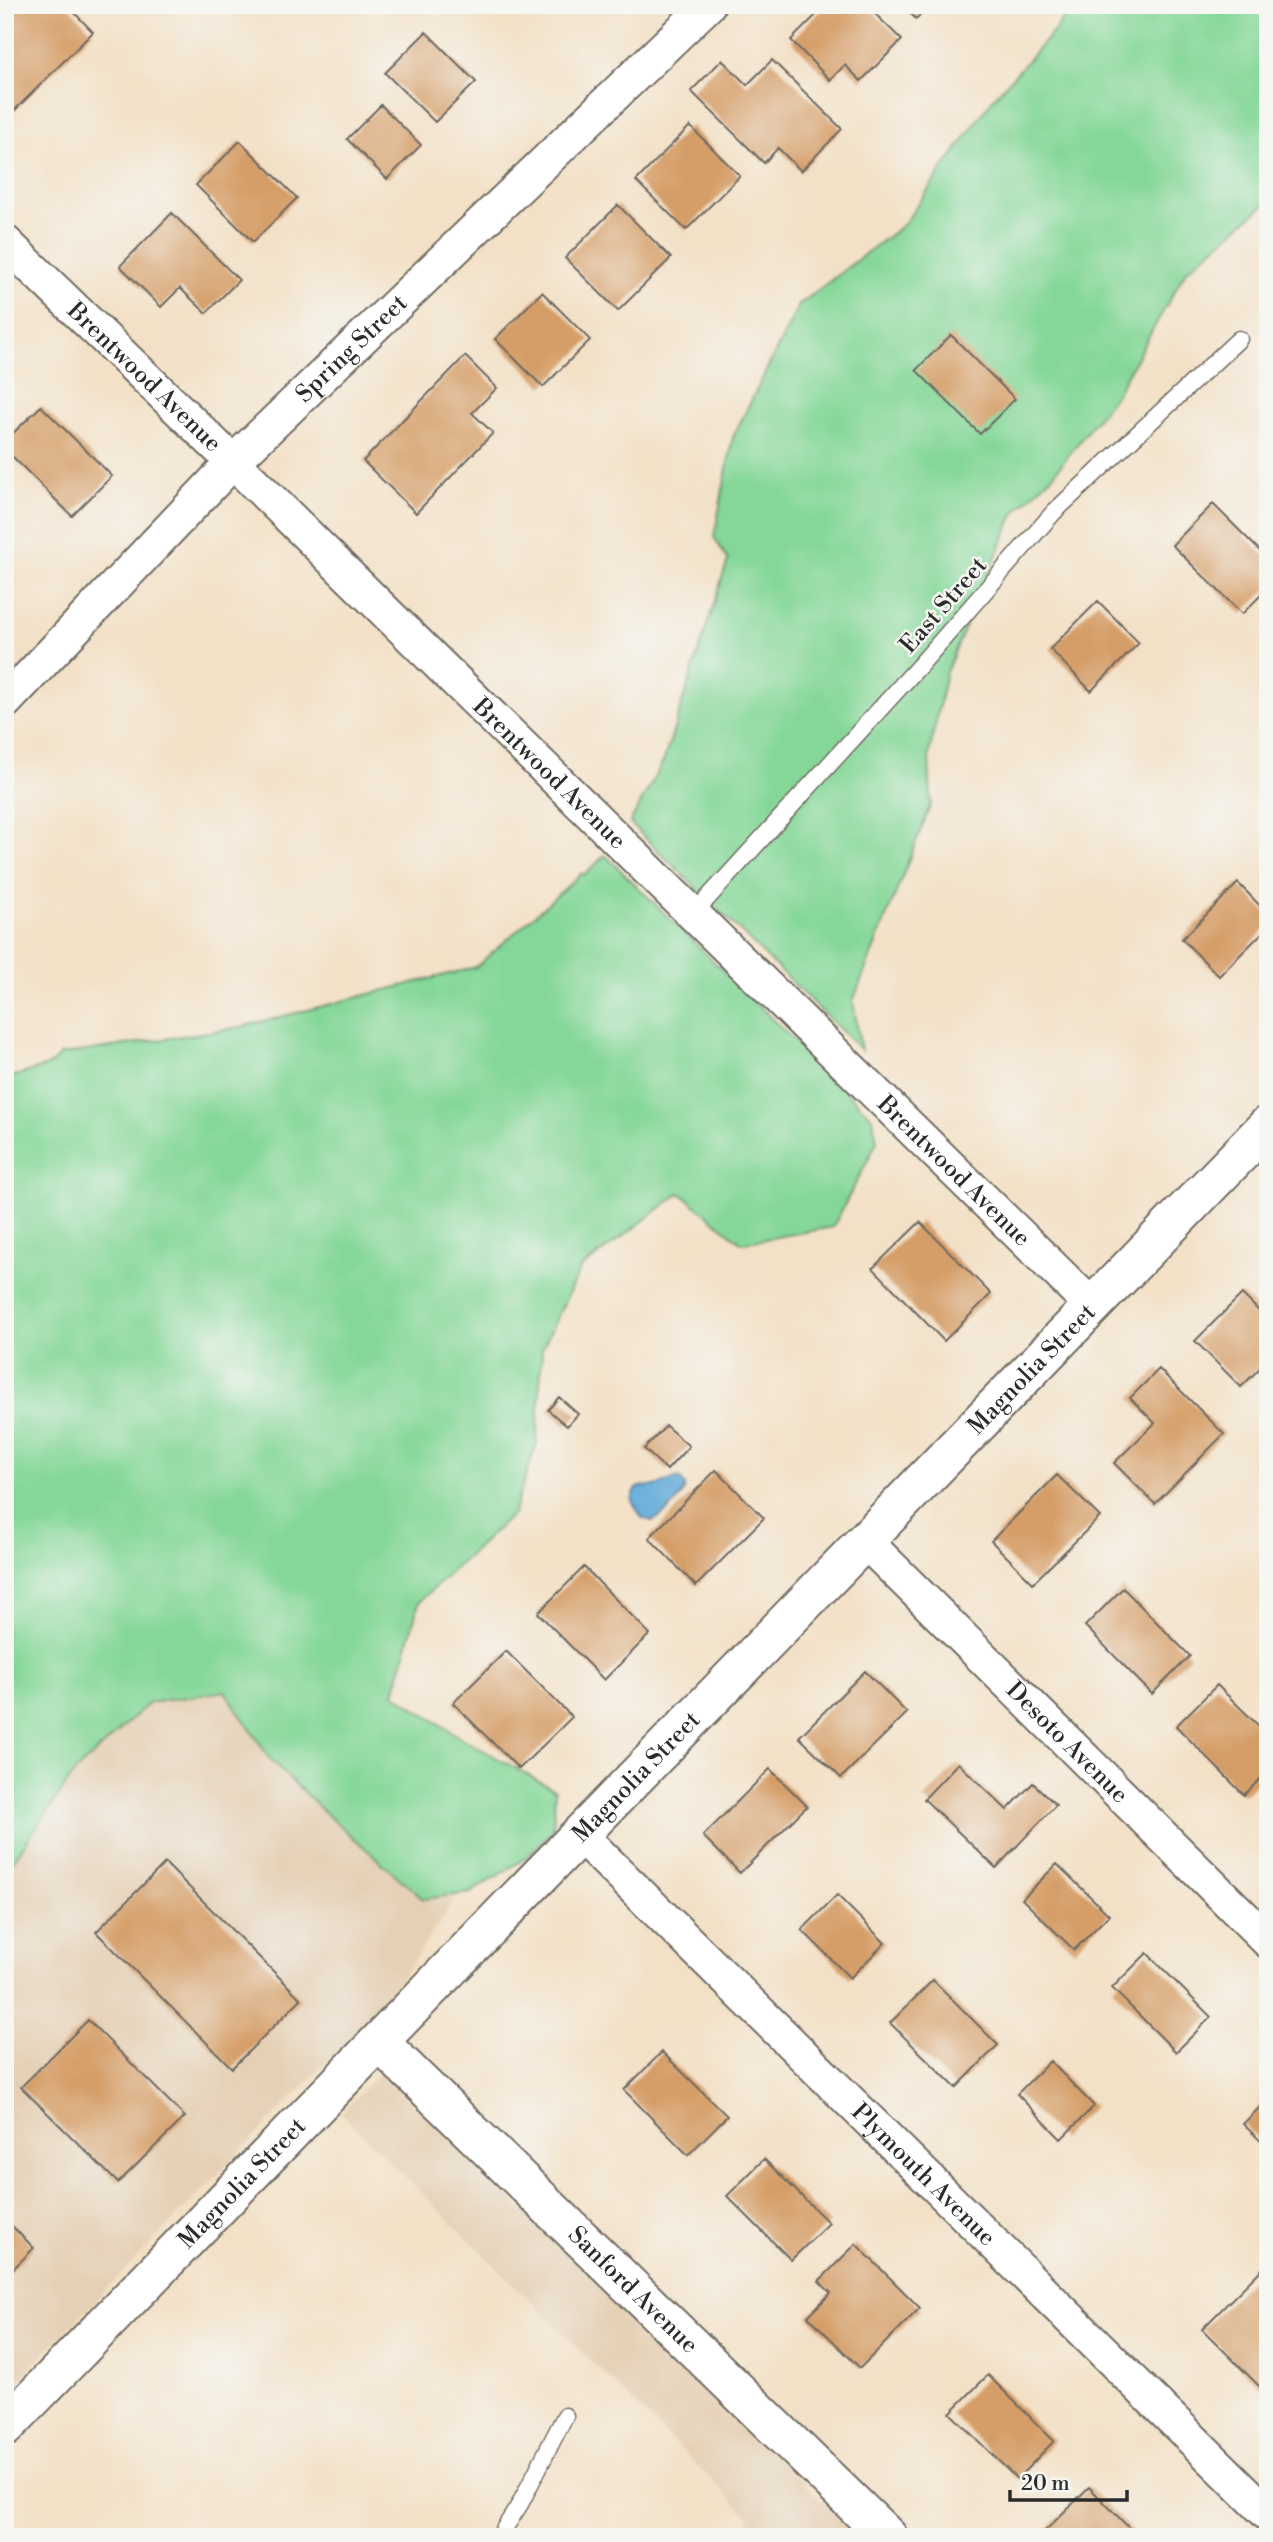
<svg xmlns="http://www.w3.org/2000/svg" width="1273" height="2542" font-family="'Libre Bodoni',serif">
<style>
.built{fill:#e5d0b5}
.green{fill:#84d798;stroke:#588162;stroke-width:2}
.water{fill:#61aad8;stroke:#466a82;stroke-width:2}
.building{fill:#d59e68}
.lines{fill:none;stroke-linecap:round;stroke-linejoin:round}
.service-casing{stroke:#716b62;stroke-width:19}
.minor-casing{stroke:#716b62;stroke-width:37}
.tertiary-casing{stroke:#716b62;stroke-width:42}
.service{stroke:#fff;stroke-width:16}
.minor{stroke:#fff;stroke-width:33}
.tertiary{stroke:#fff;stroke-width:38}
.labels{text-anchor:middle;stroke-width:5;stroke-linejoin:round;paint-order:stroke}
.street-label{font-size:24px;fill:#2b2b2b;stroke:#f6f6f2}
</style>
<rect width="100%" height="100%" fill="#f6f6f2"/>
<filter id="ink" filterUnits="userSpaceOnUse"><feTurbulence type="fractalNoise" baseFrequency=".0143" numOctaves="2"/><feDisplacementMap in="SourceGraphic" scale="14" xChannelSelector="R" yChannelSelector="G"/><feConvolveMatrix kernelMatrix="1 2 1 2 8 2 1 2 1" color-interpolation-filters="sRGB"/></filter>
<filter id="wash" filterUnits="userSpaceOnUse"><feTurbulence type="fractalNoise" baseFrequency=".00686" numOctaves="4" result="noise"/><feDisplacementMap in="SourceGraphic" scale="28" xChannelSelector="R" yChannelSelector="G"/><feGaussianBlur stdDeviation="1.57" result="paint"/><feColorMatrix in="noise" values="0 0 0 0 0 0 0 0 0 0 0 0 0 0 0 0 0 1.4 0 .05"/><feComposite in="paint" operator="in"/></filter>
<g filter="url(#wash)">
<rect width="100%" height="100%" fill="#f3e1c7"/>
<!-- built -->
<path class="built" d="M226,1691L270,1759L323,1811L423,1899L458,1895L386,2001L5,2394V1872L76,1771L149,1703Z
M381,2072L859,2537H733L751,2519L341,2113Z"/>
<!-- green -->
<path class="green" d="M1070,5H1268V202L1186,271L1116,394L1054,474L1015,512L946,672L929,755L931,804L853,1001L861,1050L630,823L664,760L728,560L714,537L733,437L799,305L904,224L992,100L1056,29Z
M605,855L873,1118L877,1142L833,1227L742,1243L680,1193L580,1269L542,1349L537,1443L513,1514L419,1602L394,1694L461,1738L555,1790L553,1830L527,1857L470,1893L423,1899L323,1811L270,1759L225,1691L149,1703L76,1771L5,1872V1079L50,1065L60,1055L241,1027L476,967L582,873L585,875Z"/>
<!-- water -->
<path class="water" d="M676,1478L680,1479L685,1486C683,1499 664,1516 652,1521L642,1518L632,1501C637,1480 643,1489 659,1485C665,1483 670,1480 676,1478Z"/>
<g id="blocks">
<!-- building -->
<path class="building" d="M5,5H67L93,32L9,116L5,112Z
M826,5H866L902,40L861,81L845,65L830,80L791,40Z
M902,5H930L916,19Z
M426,32L476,82L435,122L385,73Z
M722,60L747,85L772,60L842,129L801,171L778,148L764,163L691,91Z
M381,105L421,145L387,179L347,139Z
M690,126L740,176L686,230L636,181Z
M240,141L297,198L253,242L196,185Z
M618,205L671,258L618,311L565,258Z
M172,213L239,280L206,313L180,288L161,307L120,266Z
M542,292L590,340L543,387L495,339Z
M951,335L1015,399L980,434L916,370Z
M465,356L497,388L472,413L493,433L416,513L363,461Z
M41,406L112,476L72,516L5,449V441Z
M1213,504L1268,559V588L1242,614L1172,545Z
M1098,601L1139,643L1091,691L1050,649Z
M1238,883L1268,914V927L1219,976L1182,939Z
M920,1222L991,1294L944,1341L873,1268Z
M1242,1294L1268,1320V1360L1241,1387L1195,1341Z
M1159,1369L1224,1434L1155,1504L1114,1463L1155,1423L1130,1398Z
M559,1397L578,1414L567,1426L548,1410Z
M666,1426L689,1446L667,1470L644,1449Z
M716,1470L764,1518L696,1586L649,1538Z
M1057,1475L1100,1517L1033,1583L991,1541Z
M584,1567L650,1634L604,1680L538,1613Z
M1123,1588L1190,1656L1152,1694L1085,1626Z
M506,1651L572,1717L519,1769L453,1703Z
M865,1671L907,1713L841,1778L799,1737Z
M1217,1685L1268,1735V1771L1244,1795L1176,1726Z
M958,1763L1007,1810L1033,1783L1056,1805L996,1868L924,1799Z
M770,1769L807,1806L740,1873L703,1836Z
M165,1863L301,1999L232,2068L96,1932Z
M1057,1864L1109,1915L1074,1950L1022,1899Z
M837,1895L885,1943L850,1978L802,1930Z
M1147,1953L1211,2017L1176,2052L1112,1988Z
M933,1980L998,2045L956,2088L890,2023Z
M88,2020L185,2117L118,2183L21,2087Z
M662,2052L727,2116L688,2155L624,2090Z
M1050,2061L1094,2106L1061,2139L1017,2094Z
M1268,2099V2148L1243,2124Z
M764,2159L829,2223L791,2260L727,2196Z
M5,2219L34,2248L5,2277Z
M856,2244L920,2308L860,2368L808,2316L831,2293L819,2281Z
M1263,2268L1268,2273V2395L1202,2329Z
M988,2375L1054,2441L1017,2479L950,2413Z
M1089,2487L1138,2537H1039Z"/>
</g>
</g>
<g filter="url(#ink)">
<use href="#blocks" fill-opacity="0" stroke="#716b62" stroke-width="2"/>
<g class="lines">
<!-- service casing -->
<g class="service-casing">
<path id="service" d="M694,913L921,664L1054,512L1239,339
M499,2537L520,2504L565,2416"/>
</g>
<!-- minor casing -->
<g class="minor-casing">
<g id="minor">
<path id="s1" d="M5,242L233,462L1092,1306"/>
<path id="s2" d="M5,702L233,462L708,5"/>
<path id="s3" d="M866,1542L1268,1941"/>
<path id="s4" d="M580,1835L1268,2514"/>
</g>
</g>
<!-- tertiary casing -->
<g class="tertiary-casing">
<g id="tertiary">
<path id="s5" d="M379,2042L888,2537"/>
<path id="s6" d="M5,2427L1268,1125"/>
</g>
</g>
<!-- service -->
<use href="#service" class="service"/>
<!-- minor -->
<use href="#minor" class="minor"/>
<!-- tertiary -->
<use href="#tertiary" class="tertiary"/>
</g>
</g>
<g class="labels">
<!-- street labels -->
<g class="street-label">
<text dy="8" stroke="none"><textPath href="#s2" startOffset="495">Spring Street</textPath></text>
<text dy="8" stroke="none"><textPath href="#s1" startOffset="194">Brentwood Avenue</textPath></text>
<text transform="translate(943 605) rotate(-49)" y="8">East Street</text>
<text dy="8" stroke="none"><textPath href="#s1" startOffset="761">Brentwood Avenue</textPath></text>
<text dy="8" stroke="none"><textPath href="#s1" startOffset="1328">Brentwood Avenue</textPath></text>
<text dy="8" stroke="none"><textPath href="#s6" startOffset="1474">Magnolia Street</textPath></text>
<text dy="8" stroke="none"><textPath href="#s3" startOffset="284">Desoto Avenue</textPath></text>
<text dy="8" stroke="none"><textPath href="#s6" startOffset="906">Magnolia Street</textPath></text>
<text dy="8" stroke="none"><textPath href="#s4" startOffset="483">Plymouth Avenue</textPath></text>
<text dy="8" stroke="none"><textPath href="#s6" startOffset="340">Magnolia Street</textPath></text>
<text dy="8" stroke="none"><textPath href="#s5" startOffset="355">Sanford Avenue</textPath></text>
</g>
</g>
<!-- margin -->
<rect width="1273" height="2542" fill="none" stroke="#f6f6f2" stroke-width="28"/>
<!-- scale -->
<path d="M1010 2490v10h117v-10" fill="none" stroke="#2b2b2b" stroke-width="3.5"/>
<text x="1021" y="2490" font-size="21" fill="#2b2b2b" stroke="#f6f6f2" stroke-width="5" paint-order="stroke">20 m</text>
</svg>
